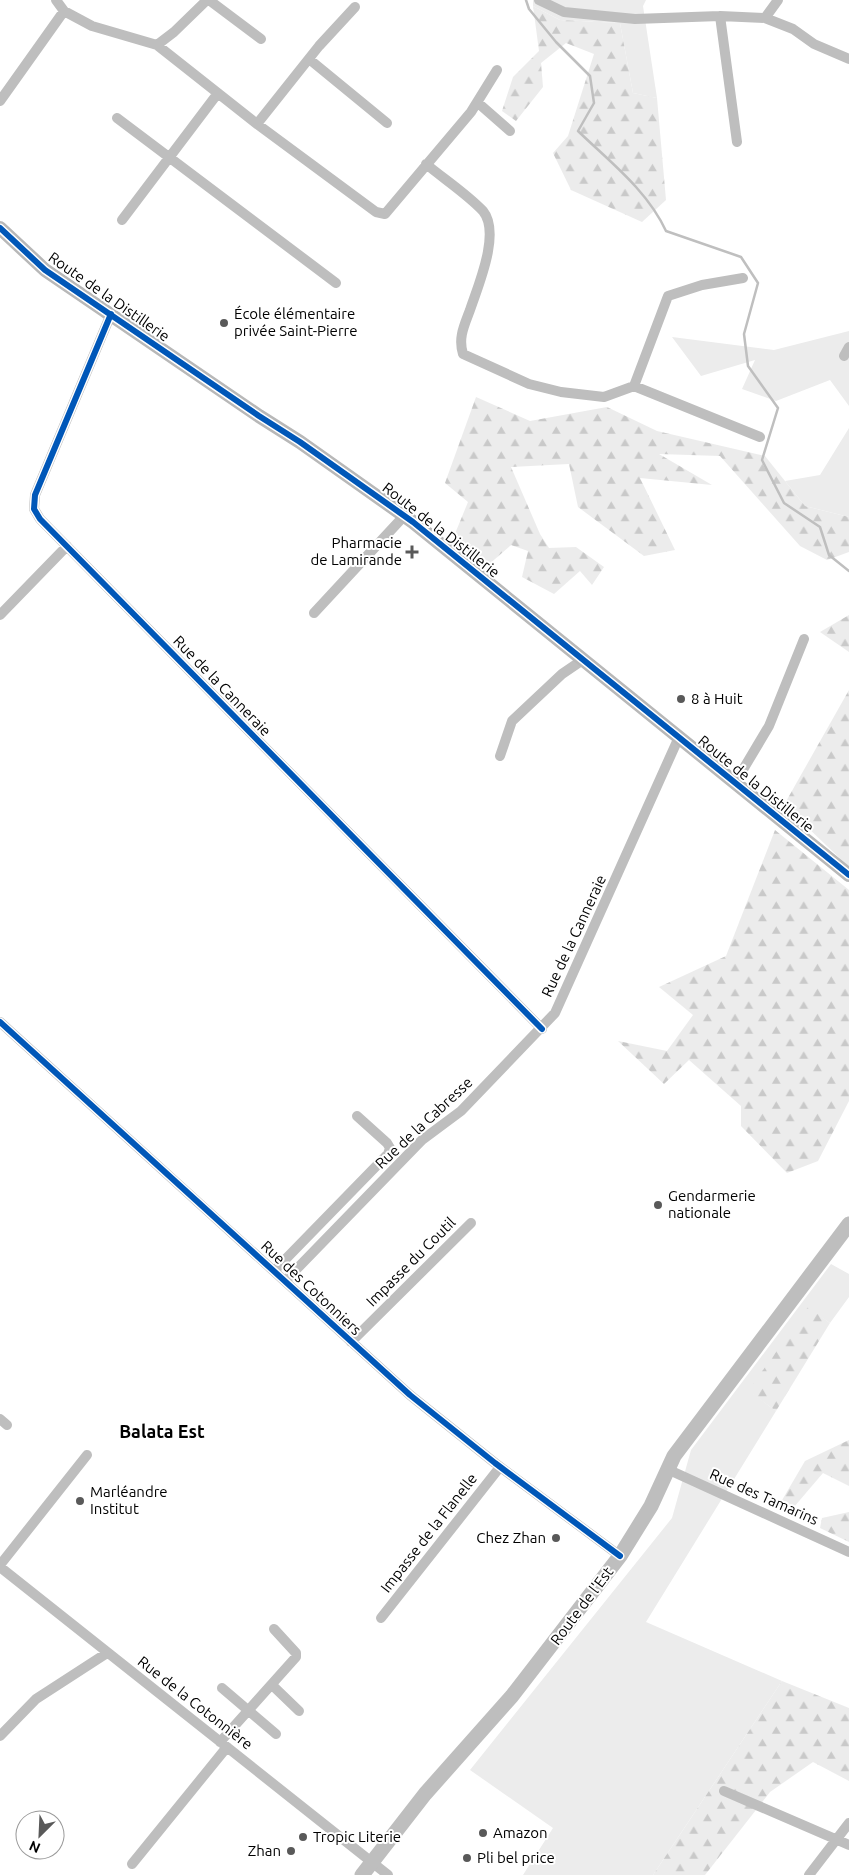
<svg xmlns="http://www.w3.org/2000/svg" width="849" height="1875" font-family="Ubuntu,sans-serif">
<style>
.grass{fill:#ececec}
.forest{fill:url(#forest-firs)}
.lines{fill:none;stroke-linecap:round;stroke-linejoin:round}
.stream{stroke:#bfbfbf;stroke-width:2.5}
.street{stroke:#bebebe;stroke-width:10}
.secondary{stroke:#b8b8b8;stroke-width:14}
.primary{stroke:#bebebe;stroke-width:15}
.cycleway-casing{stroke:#fff;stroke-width:9}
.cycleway{stroke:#0057b8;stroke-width:6}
.poi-dot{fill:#595959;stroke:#fff;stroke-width:2}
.labels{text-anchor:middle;stroke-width:4;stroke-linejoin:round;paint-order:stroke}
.street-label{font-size:15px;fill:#000;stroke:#fff}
.poi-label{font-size:15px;fill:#000;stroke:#fff;text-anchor:start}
.quarter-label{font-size:18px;font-weight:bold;fill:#000;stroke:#fff}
</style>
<defs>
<pattern id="forest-firs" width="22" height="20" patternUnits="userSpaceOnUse" patternTransform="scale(1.25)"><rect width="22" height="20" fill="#ececec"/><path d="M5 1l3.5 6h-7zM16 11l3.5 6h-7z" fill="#c9c9c9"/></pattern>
</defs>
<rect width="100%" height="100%" fill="#fff"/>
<!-- grass -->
<path class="grass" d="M533,0H646L643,6L657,98L633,93L620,23L560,20L533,6Z
M849,331V406L830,380L776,401L742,389L755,360L701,376L672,337L774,350Z
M849,428V517L805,506L785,481L820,475Z
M831,1264L849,1274V1297L830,1323L808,1308L749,1391L776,1411L646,1622L782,1681L653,1875H523L553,1828L470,1770L672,1518L691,1450Z"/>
<!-- forest -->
<path class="forest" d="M533,6L560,20L620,23L633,93L657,98L666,200L642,222L571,190L553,153L568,136L594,54L566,43L541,63L543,87L516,121L502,111L513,77L539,51Z
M476,397L530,421L607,407L657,431L765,456L805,506L849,517V552L827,560L800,546L720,456L659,454L712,485L640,478L675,550L644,556L578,507L569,464L511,467L540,534L549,548L576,547L604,567L592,585L580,571L554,594L522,577L528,551L511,545L487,566L452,541L468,502L445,483Z
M849,615V652L820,632Z
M849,690V867L784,805Z
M775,830L849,890V1101L818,1161L787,1173L741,1126V1106L689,1060L664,1084L618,1041L667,1051L693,1015L659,987L726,956Z
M808,1307L830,1323L776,1411L748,1391Z
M849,1440V1486L823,1473L788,1514L778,1507L805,1461Z
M849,1512V1542L820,1528L822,1518Z
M782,1681L849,1708V1781L813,1762L770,1792L705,1875H653Z"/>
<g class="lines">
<!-- stream -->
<path class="stream" d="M526,0L529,9L556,42L590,76L594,103L578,131C610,162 647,190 666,231L741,257L758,283L744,334L748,366L778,408L762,460L784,503L820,527L829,555L849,571"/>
<!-- street -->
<path class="street" d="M56,0L64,11L92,26L157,45L257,124L376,212L385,214L471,112L497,70
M209,0L261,39
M539,0L564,12L635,19L720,16L765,18L793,29L814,44L849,59
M720,16L737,142
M765,18L778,0
M157,45L174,32L207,0
M309,59L387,123
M0,101L64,11
M477,102L510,131
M117,118L336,283
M257,124L319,46L355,7
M426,164C444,179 467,194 483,211C501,233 478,286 470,310C464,326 458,338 463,354L529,384L561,392L604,397L634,386L668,296L702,285L743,278
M122,220L218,93
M111,314L35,495L34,509L40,519L542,1029
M844,356L849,347
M634,386L760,437
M314,613L404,516
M0,615L67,546
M500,756L512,721L562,674L584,659
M735,783L769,726L804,639
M0,1022L410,1395L495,1463L620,1556
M274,1271L388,1154L390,1148L387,1143L357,1116
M285,1281L422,1140L461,1111L555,1013L679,737
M351,1342L471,1223
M0,1419L7,1425
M667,1469L849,1552
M0,1565L87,1455
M0,1567L388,1875
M381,1618L500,1467
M272,1685L299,1711
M222,1688L276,1734
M0,1736L36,1699L107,1653
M220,1742L296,1657V1653L274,1629
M724,1791L849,1845
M132,1864L227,1747
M809,1875L849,1823"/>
<!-- secondary -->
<path class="secondary" d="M0,228L45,270L259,416L300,442L413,522L849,875"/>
<!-- primary -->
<path class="primary" d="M362,1875L425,1794L512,1696L620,1556L651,1506L674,1456L849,1224"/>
<!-- cycleway casing -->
<g class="cycleway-casing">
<path id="cycleway" d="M0,228L45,270L259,416L300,442L413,522L849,875
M111,314L35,495L34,509L40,519L542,1029
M0,1022L410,1395L495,1463L620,1556"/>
</g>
<!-- cycleway -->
<use href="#cycleway" class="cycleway"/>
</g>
<!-- markers -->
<g class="poi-dot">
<circle cx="224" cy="323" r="5"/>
<path d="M409.5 544.5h5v5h5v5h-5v5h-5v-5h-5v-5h5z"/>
<circle cx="681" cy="699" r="5"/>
<circle cx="658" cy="1205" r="5"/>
<circle cx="80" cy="1501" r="5"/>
<circle cx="556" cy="1538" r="5"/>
<circle cx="483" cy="1833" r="5"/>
<circle cx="303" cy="1837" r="5"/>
<circle cx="291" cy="1851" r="5"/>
<circle cx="467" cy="1858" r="5"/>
</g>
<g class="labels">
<!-- street labels -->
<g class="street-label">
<text transform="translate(109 297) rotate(35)" y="5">Route de la Distillerie</text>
<text transform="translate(441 530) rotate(38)" y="5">Route de la Distillerie</text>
<text transform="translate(222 686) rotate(46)" y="5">Rue de la Canneraie</text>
<text transform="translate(756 784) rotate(39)" y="5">Route de la Distillerie</text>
<text transform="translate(574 936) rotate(-65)" y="5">Rue de la Canneraie</text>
<text transform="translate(424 1123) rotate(-43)" y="5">Rue de la Cabresse</text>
<text transform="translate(411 1262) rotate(-45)" y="5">Impasse du Coutil</text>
<text transform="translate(311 1288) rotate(43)" y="5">Rue des Cotonniers</text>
<text transform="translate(764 1497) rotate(24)" y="5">Rue des Tamarins</text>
<text transform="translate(429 1533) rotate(-52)" y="5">Impasse de la Flanelle</text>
<text transform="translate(582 1606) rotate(-53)" y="5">Route de l'Est</text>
<text transform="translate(195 1703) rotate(38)" y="5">Rue de la Cotonnière</text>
</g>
<!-- poi labels -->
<g class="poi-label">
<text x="234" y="319">École élémentaire<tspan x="234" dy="17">privée Saint-Pierre</tspan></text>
<text x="402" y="548" text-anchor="end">Pharmacie<tspan x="402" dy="17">de Lamirande</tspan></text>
<text x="691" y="704">8 à Huit</text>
<text x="668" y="1201">Gendarmerie<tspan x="668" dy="17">nationale</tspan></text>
<text x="90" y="1497">Marléandre<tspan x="90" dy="17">Institut</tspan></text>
<text x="546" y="1543" text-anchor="end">Chez Zhan</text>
<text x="493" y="1838">Amazon</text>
<text x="313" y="1842">Tropic Literie</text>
<text x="281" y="1856" text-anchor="end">Zhan</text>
<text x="477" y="1863">Pli bel price</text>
</g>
<!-- quarter labels -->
<g class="quarter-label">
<text x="162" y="1438">Balata Est</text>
</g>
</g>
<!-- north arrow -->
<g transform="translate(40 1835) rotate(204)"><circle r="24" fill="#ffffff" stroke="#999999"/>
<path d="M0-4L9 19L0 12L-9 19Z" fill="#595959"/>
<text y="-8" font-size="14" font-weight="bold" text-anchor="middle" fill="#000000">N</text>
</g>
</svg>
